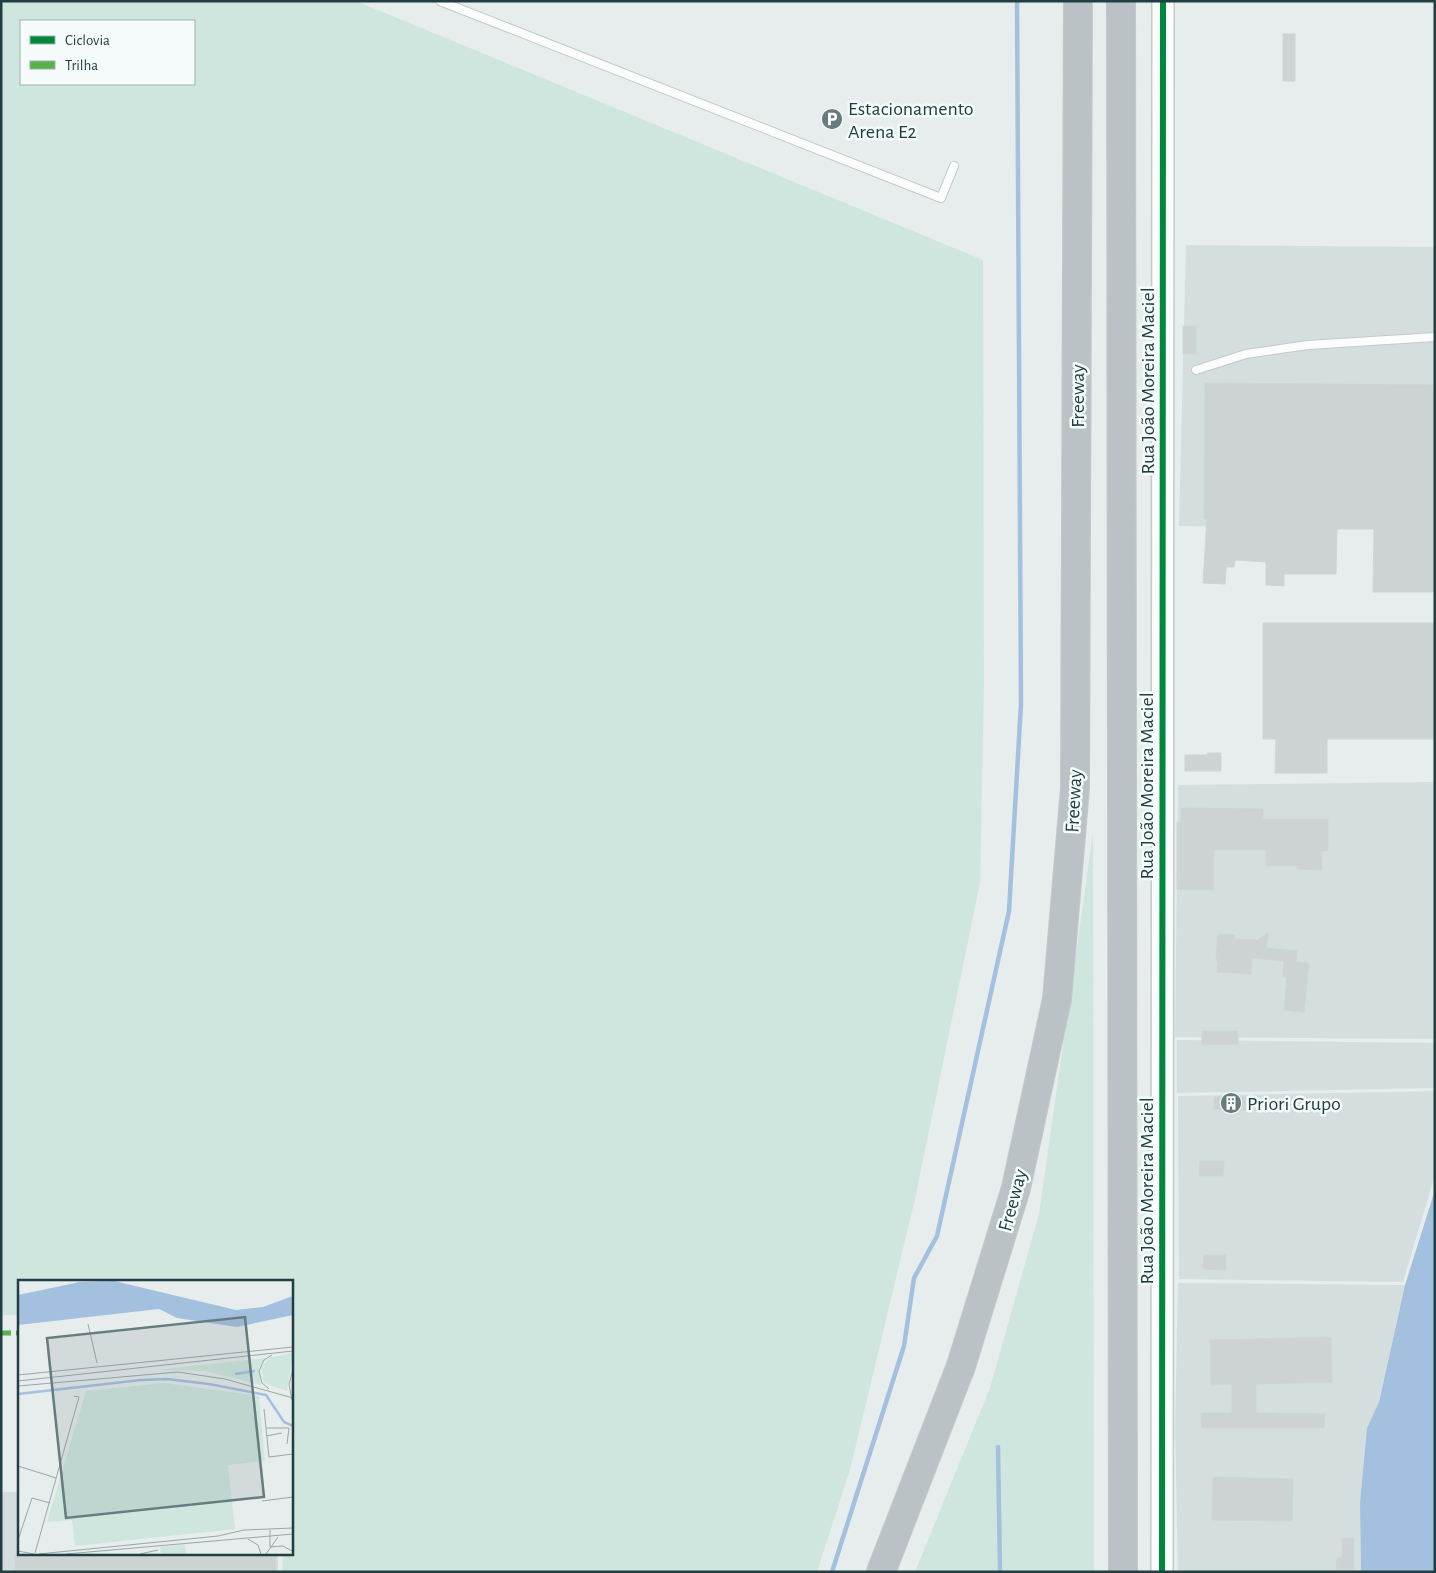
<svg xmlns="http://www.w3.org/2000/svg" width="1436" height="1573" font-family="'Alegreya Sans',sans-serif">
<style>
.built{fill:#d4dedf}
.green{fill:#cfe6df;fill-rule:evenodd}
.water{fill:#a4c0df}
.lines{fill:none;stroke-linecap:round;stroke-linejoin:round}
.stream{stroke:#a4c0df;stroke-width:4.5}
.building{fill:#cdd3d3;stroke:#cfd5d5}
.lane-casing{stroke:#c4c9c9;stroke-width:10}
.secondary-casing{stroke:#c2caca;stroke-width:24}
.highway-casing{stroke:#c1cacb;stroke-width:30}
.lane{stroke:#fbfcfc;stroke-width:8}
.secondary{stroke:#fbfcfc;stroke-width:21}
.highway{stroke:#bbc2c5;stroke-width:28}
.quiet{stroke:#55b347;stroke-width:5;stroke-dasharray:10 5;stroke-linecap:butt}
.cycleway-casing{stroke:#f5fbfa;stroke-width:9}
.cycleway{stroke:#00873e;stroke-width:6}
.labels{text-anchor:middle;stroke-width:5;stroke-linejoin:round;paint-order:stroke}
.poi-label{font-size:20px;fill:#213f43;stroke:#f5fbfa;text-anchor:start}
.street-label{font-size:20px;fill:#213f43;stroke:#f5fbfa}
.inset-river{fill:none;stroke:#a4c0df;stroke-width:2.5}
.inset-road{fill:none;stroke:#98a7a8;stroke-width:1}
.view{fill:#667c7e;fill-opacity:0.15;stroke:#667c7e;stroke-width:2.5}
.inset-edge{fill:none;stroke:#213f43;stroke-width:2.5}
</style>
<rect width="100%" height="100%" fill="#e7ecec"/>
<!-- built -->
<path class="built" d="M1186,245L1435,247V529L1179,526Z
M1435,782V1039L1175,1037L1178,785Z
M1177,1040L1435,1043V1088L1177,1093Z
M1435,1091V1175L1403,1282L1179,1279L1178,1096Z
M1178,1283L1405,1285L1379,1402L1367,1428L1360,1503L1361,1572H1178L1175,1428Z
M1,1492H19V1554H278V1572H1Z"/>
<!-- green -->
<path class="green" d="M1,1H356L983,260L984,686L980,883L915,1199L850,1470L817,1572H282L283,1554H291V1282H19V1315H1ZM21,21H194V84H21Z
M1093,833L1094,1572H915L990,1388L1039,1214Z"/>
<!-- water -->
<path class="water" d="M1435,1190V1572H1361L1360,1503L1367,1428L1379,1402L1405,1285Z"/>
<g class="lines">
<!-- stream -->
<path class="stream" d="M998,1447L1000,1572
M832,1572L904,1346L914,1278L937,1236L1009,911L1021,704L1017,1"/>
</g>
<!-- building -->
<path class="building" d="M1283,34H1295V81H1283Z
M1183,326H1196V354H1183Z
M1205,383L1435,385V592H1373L1374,529H1337L1336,574H1284V586L1266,585V562L1235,560L1234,567H1226L1225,584L1203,583L1207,519H1204Z
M1263,623H1435V739H1327V773H1275L1276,739H1263Z
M1207,753H1221V771H1185V755H1207Z
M1181,808L1263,809V819H1328V851H1322V870L1297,869V866H1266V850H1214V890L1177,889V822H1181Z
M1268,933L1266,948L1297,951L1296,962L1309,963L1304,1012L1284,1010L1287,977L1283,976L1284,961L1252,958L1251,974L1217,972L1218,961H1216L1218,934L1235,935L1234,939L1257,940Z
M1202,1031H1238V1044L1202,1045Z
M1214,1097H1248V1110L1214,1109Z
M1200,1161H1224L1223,1176H1199Z
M1204,1255H1226V1270L1203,1269Z
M1331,1337L1332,1382L1256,1384V1413L1325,1414L1324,1428H1202L1201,1413H1232V1384L1211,1385L1210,1340Z
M1213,1477L1293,1479L1292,1521L1212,1520Z
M1342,1538H1354V1572H1336L1337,1558H1342Z
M15,1554H276L275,1572H15Z"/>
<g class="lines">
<!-- lane casing -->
<g class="lane-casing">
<path id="lane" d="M440,1L941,198L954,166
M1196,370L1246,354L1308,345L1435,337"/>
</g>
<!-- secondary casing -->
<g class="secondary-casing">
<path id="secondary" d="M1162,1572L1163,1"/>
</g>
<!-- highway casing -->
<g class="highway-casing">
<path id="highway" d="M1121,1L1123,1572
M881,1572L961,1366L1016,1188L1057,999L1075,788L1078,1"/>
</g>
<!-- lane -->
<use href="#lane" class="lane"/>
<!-- secondary -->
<use href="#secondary" class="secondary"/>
<!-- highway -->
<use href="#highway" class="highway"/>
<!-- quiet -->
<path class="quiet" d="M1,1333H19"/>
<!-- cycleway casing -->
<g class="cycleway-casing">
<path id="cycleway" d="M1162,1572L1163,1"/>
</g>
<!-- cycleway -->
<use href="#cycleway" class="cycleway"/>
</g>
<!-- icons -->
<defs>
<g id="parking-disc" transform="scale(1.125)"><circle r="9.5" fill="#667c7e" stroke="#f5fbfa"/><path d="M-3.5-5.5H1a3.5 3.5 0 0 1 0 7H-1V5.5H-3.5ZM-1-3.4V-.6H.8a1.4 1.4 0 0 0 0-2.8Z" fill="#fff"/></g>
<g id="building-disc" transform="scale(1.125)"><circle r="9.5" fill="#667c7e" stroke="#f5fbfa"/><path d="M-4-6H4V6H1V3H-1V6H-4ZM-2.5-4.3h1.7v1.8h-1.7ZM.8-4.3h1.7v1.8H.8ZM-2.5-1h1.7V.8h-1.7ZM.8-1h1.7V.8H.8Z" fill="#fff"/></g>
</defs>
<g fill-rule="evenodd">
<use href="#parking-disc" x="832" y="119"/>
<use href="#building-disc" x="1231" y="1103"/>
</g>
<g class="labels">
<!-- poi labels -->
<g class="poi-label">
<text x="848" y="115">Estacionamento<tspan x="848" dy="23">Arena E2</tspan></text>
<text x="1247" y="1110">Priori Grupo</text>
</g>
<!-- street labels -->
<g class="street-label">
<text transform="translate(1147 381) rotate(-90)" y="7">Rua João Moreira Maciel</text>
<text transform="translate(1077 396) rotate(-90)" y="7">Freeway</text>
<text transform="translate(1146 786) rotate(-90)" y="7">Rua João Moreira Maciel</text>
<text transform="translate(1073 801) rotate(-87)" y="7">Freeway</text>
<text transform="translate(1146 1191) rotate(-90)" y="7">Rua João Moreira Maciel</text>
<text transform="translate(1012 1200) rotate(-75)" y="7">Freeway</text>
</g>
</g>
<!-- overview -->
<g transform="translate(18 1280)">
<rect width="275" height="275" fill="#e7ecec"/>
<path d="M275,73L269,111L246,103L243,87L253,77ZM248,78L241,87L243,105L187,91L138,90ZM146,103L241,116L247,181L210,185L217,249L57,266L54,240L29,242L68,111ZM167,265L168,274H143L142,267Z" fill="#cfe6df"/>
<path d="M96,1L218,30L245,27L275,16V35L219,47L159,38L141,29L0,45V15L62,2Z" fill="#a4c0df"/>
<path class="inset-river" d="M217,94L237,91M0,114L123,100L149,99L191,104L248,115L266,142L275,146"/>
<path class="inset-road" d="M70,44L79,83M0,95L275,67M0,101L275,71M0,106L160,92L207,99L275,118M251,109L244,103L241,91L246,80L254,75M274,120L271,104L275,90M246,129L251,177L275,174M248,148H271L269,164M248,156L264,153M0,186L38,198M244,221L275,217M230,259L240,265L243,274M0,260L14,218L32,223M252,267L265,266L274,271M252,267V250M0,271L16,274M17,273L61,117L56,116M21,274L200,256L226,250L275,248M48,274L275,254M122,274L140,270M248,274L260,257"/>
<path class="view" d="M227,37L246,217L48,238L29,58Z"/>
<rect width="275" height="275" class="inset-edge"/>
</g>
<!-- border -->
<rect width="1436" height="1573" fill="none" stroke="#213f43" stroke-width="5"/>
<!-- legend -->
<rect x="20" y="20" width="175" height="65" fill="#f5fbfa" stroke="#a0b0b1"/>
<rect x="30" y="36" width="25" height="8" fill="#00873e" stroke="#a0b0b1"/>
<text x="65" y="45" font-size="15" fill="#213f43">Ciclovia</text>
<rect x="30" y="61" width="25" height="8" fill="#55b347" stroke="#a0b0b1"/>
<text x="65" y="70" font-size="15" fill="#213f43">Trilha</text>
</svg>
